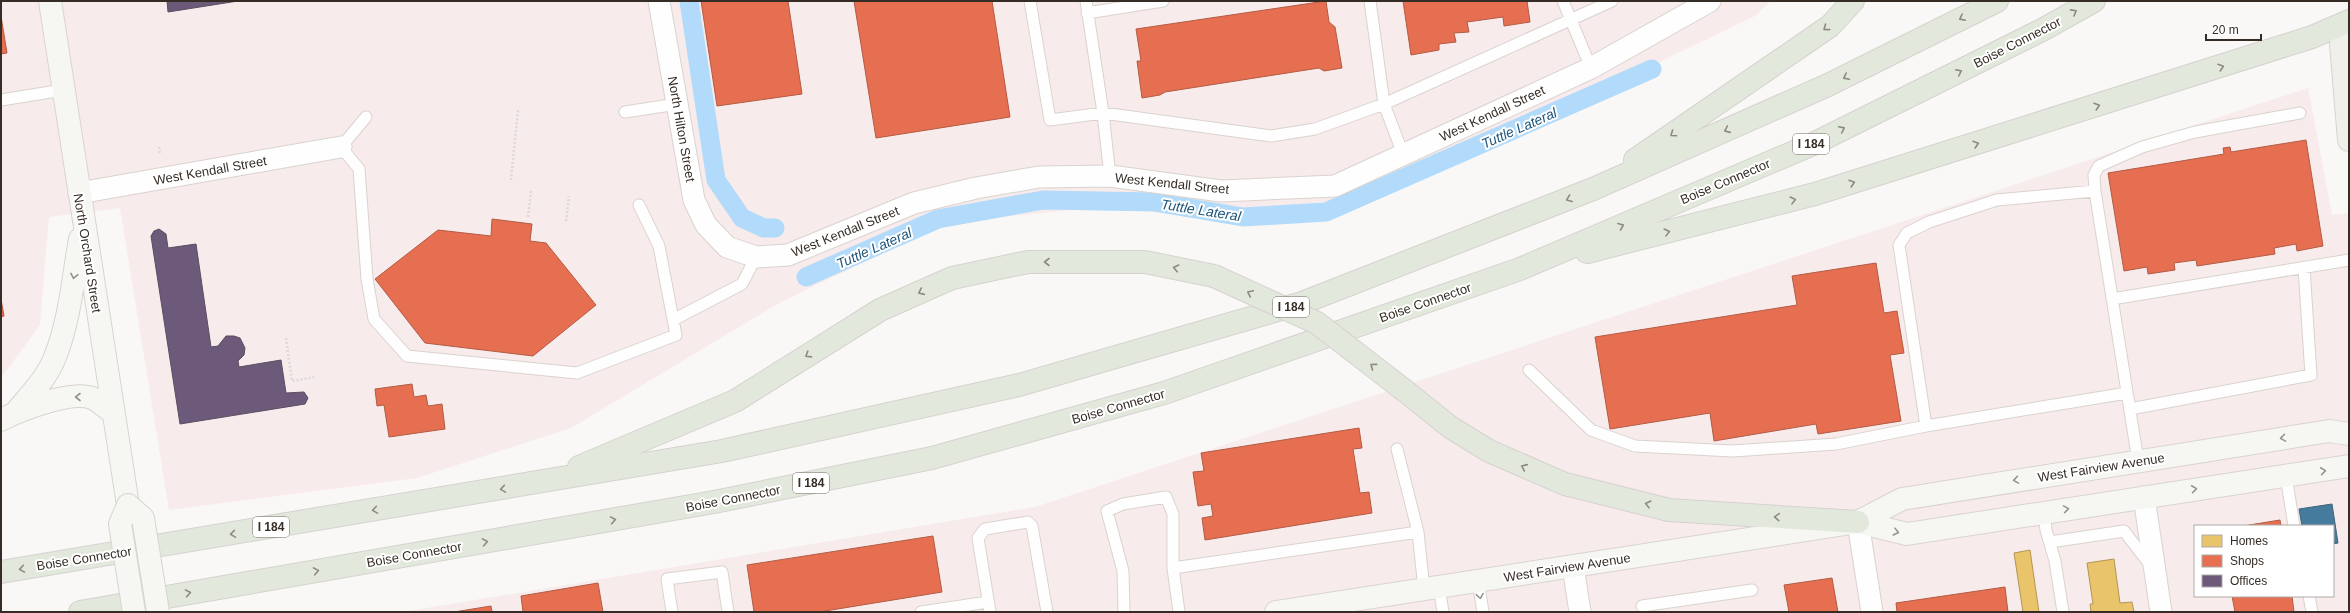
<svg xmlns="http://www.w3.org/2000/svg" width="2350" height="613" font-family="Arial,sans-serif">
<style>
.commercial{fill:#f8ebec;fill-rule:evenodd}
.homes{fill:#e9c46a;stroke:#b39655}
.shops{fill:#e76f51;stroke:#b25b44}
.offices{fill:#6d597a;stroke:#5c4c60}
.public{fill:#457b9d;stroke:#406379}
.lines{fill:none;stroke-linecap:round;stroke-linejoin:round}
.canal{stroke:#b1dafb;stroke-width:19}
.service-casing{stroke:#d9d3ce;stroke-width:13}
.minor-casing{stroke:#d9d3ce;stroke-width:23}
.secondary-casing{stroke:#d9d3ce;stroke-width:24}
.primary-casing{stroke:#d5d2d0;stroke-width:24}
.motorway-casing{stroke:#d5d2d0;stroke-width:24}
.path{stroke:#dbdad9;stroke-width:2.5;stroke-dasharray:2 2;stroke-linecap:butt}
.service{stroke:#fefefe;stroke-width:11}
.minor{stroke:#fefefe;stroke-width:21}
.secondary{stroke:#f6f7f3;stroke-width:22}
.primary{stroke:#eef0e9;stroke-width:22}
.motorway{stroke:#e3e8dc;stroke-width:22}
.secondary-bridge-casing{stroke:#d9d3ce;stroke-width:24;stroke-linecap:butt}
.motorway-bridge-casing{stroke:#d5d2d0;stroke-width:24;stroke-linecap:butt}
.secondary-bridge{stroke:#f6f7f3;stroke-width:22}
.motorway-bridge{stroke:#e3e8dc;stroke-width:22}
.oneway{stroke:#8c8a80}
.oneway2{stroke:#96928c}
.oneway3{stroke:#9a9592}
.labels{text-anchor:middle;stroke-width:4;stroke-linejoin:round;paint-order:stroke}
.shield{fill:#fff;stroke:#726b66;stroke-width:1}
.shield-label{font-size:12px;font-weight:bold;fill:#352c25}
.street-label{font-size:13px;fill:#352c25;stroke:#fff}
.water-label{font-size:14px;font-style:italic;fill:#1e557c;stroke:#fff}
</style>
<rect width="100%" height="100%" fill="#faf8f6"/>
<!-- commercial -->
<path class="commercial" d="M1,1H1771L1755,16L1336,218L1245,225L1115,206L948,222L779,303L571,428L417,478L169,510L120,208L49,217L40,325L1,378Z
M2308,88L2332,215L2349,213V612H402L1035,507ZM2195,526H2333V596H2195Z"/>
<!-- homes -->
<path class="homes" d="M2030,550L2039,612H2023L2014,553Z
M2114,559L2120,603L2132,602L2134,612H2091L2090,604H2093L2087,563Z"/>
<!-- shops -->
<path class="shops" d="M701,1H788L802,94L717,106Z
M854,1H992L1010,117L876,138Z
M1326,1L1329,22L1335,27L1342,68L1324,71L1319,68L1165,92L1160,95L1142,98L1137,61H1141L1136,29Z
M1403,1H1527L1530,22L1504,26L1503,17L1467,22L1469,32L1454,33L1456,42L1439,44V50L1411,55Z
M1,16L7,53L1,54Z
M2306,140L2323,246L2297,251L2296,244L2274,248L2275,254L2197,266L2196,260L2174,263L2175,270L2148,274L2147,267L2124,271L2108,173L2224,154L2223,148L2230,147L2231,152Z
M492,219L532,224L530,241L546,243L596,305L533,356L425,343L375,279L438,230L491,236Z
M1876,263L1884,313L1897,311L1904,353L1890,355L1901,421L1818,434L1816,424L1714,441L1710,413L1610,429L1595,337L1797,305L1792,276Z
M1,299L4,316L1,317Z
M412,384L414,397L426,395L428,406L442,404L445,429L389,437L384,405L377,406L375,389Z
M1359,428L1362,448L1353,449L1360,493L1369,492L1372,513L1205,540L1202,518L1213,516L1211,504L1198,506L1193,472L1204,471L1201,453Z
M2280,520L2281,526H2243Z
M933,536L942,592L819,612H754L747,565Z
M1832,578L1838,612H1789L1784,585Z
M598,583L603,612H523L521,596Z
M2005,587L2008,612H1897L1896,603Z
M2232,596H2292L2294,612H2235Z
M491,606L492,612H454Z"/>
<!-- offices -->
<path class="offices" d="M167,1H238L168,12Z
M159,229L166,234L168,248L196,244L211,347L218,346L226,336H234L240,338L245,348L244,355L238,361L239,367L281,360L286,393L304,392L308,398L305,404L180,424L151,236L154,231Z"/>
<!-- public -->
<path class="public" d="M2332,504L2338,543L2333,544V526H2302L2299,509Z"/>
<g class="lines">
<!-- canal -->
<path class="canal" d="M689,1L716,180L742,218L764,228H775
M806,277L938,219L1043,200L1154,202L1243,217L1326,212L1652,69"/>
<!-- service casing -->
<g class="service-casing">
<path id="service" d="M1030,1L1050,120L1103,113L1271,136L1315,129L1384,104L1612,1
M1086,1L1103,113L1110,176
M1370,1L1384,104L1403,154
M1563,1L1591,68
M1087,13L1163,1
M1,100L63,90
M625,112L677,104
M366,117L341,147L359,169L367,279L374,319L407,356L577,373L676,335L659,246L639,205
M2112,299L2349,260
M673,320L742,284L756,257
M1529,370L1591,430L1635,446L1733,451L1836,444L1926,426L2127,393
M2130,409L2311,375L2304,268
M1926,426L1899,245L1907,233L1929,222L1997,200L2095,191
M1397,449L1418,532
M2138,461L2095,191L2094,175L2099,166L2142,147L2195,132L2300,113
M2286,476L2294,526
M2044,513L2046,530L2055,561L2063,612
M2050,542L2124,531L2151,566
M1478,581L1483,612
M1439,587L1443,612
M2309,596L2312,612
M1642,606L1752,590
M672,612L667,579L722,572L728,612
M921,612L988,602
M990,612L978,538L985,529L1028,522L1032,526L1047,612
M1124,612L1123,571L1107,511L1123,504L1166,497L1173,514V568
M1179,612L1173,568L1418,532L1424,589"/>
</g>
<!-- minor casing -->
<g class="minor-casing">
<path id="minor" d="M659,1L694,200L706,225L727,247L756,257L788,255L914,203L976,188L1039,177L1110,176L1221,191L1335,186L1591,68L1710,1
M79,193L341,147
M2144,497L2161,612
M1858,522L1872,612
M1573,566L1580,612"/>
</g>
<!-- secondary casing -->
<g class="secondary-casing">
<path id="secondary" d="M50,1L128,505
M16,412C30,395 47,378 55,357C70,320 73,278 80,239
M1,420C20,410 71,390 92,398C99,401 106,408 112,412
M1858,522L1907,534L2349,466
M1276,612L1858,522L1902,499L2329,431L2349,434"/>
</g>
<!-- primary casing -->
<g class="primary-casing">
<path id="primary" d="M2349,36L2341,44L2349,140"/>
</g>
<!-- motorway casing -->
<g class="motorway-casing">
<path id="motorway" d="M1635,160L1830,26L1853,1
M1587,252L1815,194L2312,37L2349,21
M1404,390L1450,427L1489,451L1565,484L1669,510L1858,522
M579,467L735,401L880,310L952,278L1028,262H1145L1214,276
M1,572L722,451L1019,385L1302,303L1593,189L1828,85L1997,1
M80,612L714,502L932,458L1164,393L1520,269L1813,144L2042,30L2094,1"/>
</g>
<!-- path -->
<path class="path" d="M159,147L160,154
M511,180L518,110
M528,217L531,191
M566,221L569,196
M286,338L292,381L316,377"/>
<!-- service -->
<use href="#service" class="service"/>
<!-- minor -->
<use href="#minor" class="minor"/>
<!-- secondary -->
<use href="#secondary" class="secondary"/>
<!-- primary -->
<use href="#primary" class="primary"/>
<!-- motorway -->
<use href="#motorway" class="motorway"/>
<!-- secondary-bridge casing -->
<g class="secondary-bridge-casing">
<path id="secondary-bridge" d="M134,612L120,524L128,505L143,518L158,612"/>
</g>
<!-- motorway-bridge casing -->
<g class="motorway-bridge-casing">
<path id="motorway-bridge" d="M1214,276L1317,323L1404,390"/>
</g>
<!-- secondary-bridge -->
<use href="#secondary-bridge" class="secondary-bridge"/>
<!-- motorway-bridge -->
<use href="#motorway-bridge" class="motorway-bridge"/>
</g>
<!-- one-way arrows -->
<defs><path id="oneway-chevron" d="M-2-3.5L2.5 0L-2 3.5" fill="none" stroke-width="1.6" stroke-linecap="round" stroke-linejoin="round"/></defs>
<g class="oneway">
<use href="#oneway-chevron" transform="translate(2074 12) rotate(-29)"/>
<use href="#oneway-chevron" transform="translate(1962 18) rotate(153)"/>
<use href="#oneway-chevron" transform="translate(1826 28) rotate(144)"/>
<use href="#oneway-chevron" transform="translate(2221 67) rotate(-18)"/>
<use href="#oneway-chevron" transform="translate(1959 72) rotate(-26)"/>
<use href="#oneway-chevron" transform="translate(1846 77) rotate(153)"/>
<use href="#oneway-chevron" transform="translate(2097 106) rotate(-18)"/>
<use href="#oneway-chevron" transform="translate(1842 129) rotate(-26)"/>
<use href="#oneway-chevron" transform="translate(1727 130) rotate(156)"/>
<use href="#oneway-chevron" transform="translate(1673 134) rotate(145)"/>
<use href="#oneway-chevron" transform="translate(1976 144) rotate(-17)"/>
<use href="#oneway-chevron" transform="translate(1852 183) rotate(-17)"/>
<use href="#oneway-chevron" transform="translate(1569 199) rotate(159)"/>
<use href="#oneway-chevron" transform="translate(1793 200) rotate(-14)"/>
<use href="#oneway-chevron" transform="translate(1621 226) rotate(-23)"/>
<use href="#oneway-chevron" transform="translate(1667 232) rotate(-14)"/>
<use href="#oneway-chevron" transform="translate(1047 262) rotate(-180)"/>
<use href="#oneway-chevron" transform="translate(1176 268) rotate(-168)"/>
<use href="#oneway-chevron" transform="translate(921 292) rotate(156)"/>
<use href="#oneway-chevron" transform="translate(1250 293) rotate(-155)"/>
<use href="#oneway-chevron" transform="translate(808 355) rotate(148)"/>
<use href="#oneway-chevron" transform="translate(1373 366) rotate(-143)"/>
<use href="#oneway-chevron" transform="translate(1524 467) rotate(-156)"/>
<use href="#oneway-chevron" transform="translate(503 489) rotate(171)"/>
<use href="#oneway-chevron" transform="translate(1648 504) rotate(-166)"/>
<use href="#oneway-chevron" transform="translate(375 510) rotate(171)"/>
<use href="#oneway-chevron" transform="translate(1777 517) rotate(-176)"/>
<use href="#oneway-chevron" transform="translate(613 520) rotate(-10)"/>
<use href="#oneway-chevron" transform="translate(233 534) rotate(171)"/>
<use href="#oneway-chevron" transform="translate(485 542) rotate(-10)"/>
<use href="#oneway-chevron" transform="translate(22 569) rotate(171)"/>
<use href="#oneway-chevron" transform="translate(316 571) rotate(-10)"/>
<use href="#oneway-chevron" transform="translate(188 593) rotate(-10)"/>
</g>
<g class="oneway2">
<use href="#oneway-chevron" transform="translate(74 276) rotate(101)"/>
<use href="#oneway-chevron" transform="translate(78 397) rotate(180)"/>
<use href="#oneway-chevron" transform="translate(2283 438) rotate(171)"/>
<use href="#oneway-chevron" transform="translate(2323 471) rotate(-8)"/>
<use href="#oneway-chevron" transform="translate(2016 480) rotate(171)"/>
<use href="#oneway-chevron" transform="translate(2194 489) rotate(-8)"/>
<use href="#oneway-chevron" transform="translate(2066 509) rotate(-9)"/>
<use href="#oneway-chevron" transform="translate(1896 532) rotate(14)"/>
</g>
<use class="oneway3" href="#oneway-chevron" transform="translate(1480 596) rotate(81)"/>
<g class="labels">
<!-- shield labels -->
<g class="shield">
<rect x="1793" y="134" width="36" height="20" rx="3"/>
<rect x="1273" y="297" width="36" height="20" rx="3"/>
<rect x="793" y="473" width="36" height="20" rx="3"/>
<rect x="253" y="517" width="36" height="20" rx="3"/>
</g>
<g class="shield-label">
<text x="1811" y="148">I 184</text>
<text x="1291" y="311">I 184</text>
<text x="811" y="487">I 184</text>
<text x="271" y="531">I 184</text>
</g>
<!-- street labels -->
<g class="street-label">
<text transform="translate(2017 42) rotate(-27)" y="5">Boise Connector</text>
<text transform="translate(1492 113) rotate(-25)" y="5">West Kendall Street</text>
<text transform="translate(682 129) rotate(80)" y="5">North Hilton Street</text>
<text transform="translate(210 170) rotate(-10)" y="5">West Kendall Street</text>
<text transform="translate(1725 181) rotate(-23)" y="5">Boise Connector</text>
<text transform="translate(1172 183) rotate(6)" y="5">West Kendall Street</text>
<text transform="translate(845 231) rotate(-22)" y="5">West Kendall Street</text>
<text transform="translate(88 253) rotate(81)" y="5">North Orchard Street</text>
<text transform="translate(1425 302) rotate(-19)" y="5">Boise Connector</text>
<text transform="translate(1118 406) rotate(-16)" y="5">Boise Connector</text>
<text transform="translate(2101 467) rotate(-9)" y="5">West Fairview Avenue</text>
<text transform="translate(733 498) rotate(-11)" y="5">Boise Connector</text>
<text transform="translate(414 554) rotate(-10)" y="5">Boise Connector</text>
<text transform="translate(84 558) rotate(-9)" y="5">Boise Connector</text>
<text transform="translate(1567 567) rotate(-9)" y="5">West Fairview Avenue</text>
</g>
<!-- water labels -->
<g class="water-label">
<text transform="translate(1519 128) rotate(-24)" y="5">Tuttle Lateral</text>
<text transform="translate(1201 210) rotate(9)" y="5">Tuttle Lateral</text>
<text transform="translate(874 248) rotate(-24)" y="5">Tuttle Lateral</text>
</g>
</g>
<!-- border -->
<rect width="2350" height="613" fill="none" stroke="#352c25" stroke-width="4"/>
<!-- legend -->
<rect x="2194" y="525" width="140" height="72" fill="#ffffff" stroke="#aeaba8"/>
<rect x="2202" y="535" width="20" height="12" fill="#e9c46a" stroke="#aeaba8"/>
<text x="2230" y="545" font-size="12" fill="#352c25">Homes</text>
<rect x="2202" y="555" width="20" height="12" fill="#e76f51" stroke="#aeaba8"/>
<text x="2230" y="565" font-size="12" fill="#352c25">Shops</text>
<rect x="2202" y="575" width="20" height="12" fill="#6d597a" stroke="#aeaba8"/>
<text x="2230" y="585" font-size="12" fill="#352c25">Offices</text>
<!-- scale -->
<path d="M2206 34v6h55v-6" fill="none" stroke="#352c25" stroke-width="2"/>
<text x="2212" y="34" font-size="12" fill="#352c25" stroke="#ffffff" stroke-width="3" paint-order="stroke">20 m</text>
</svg>
